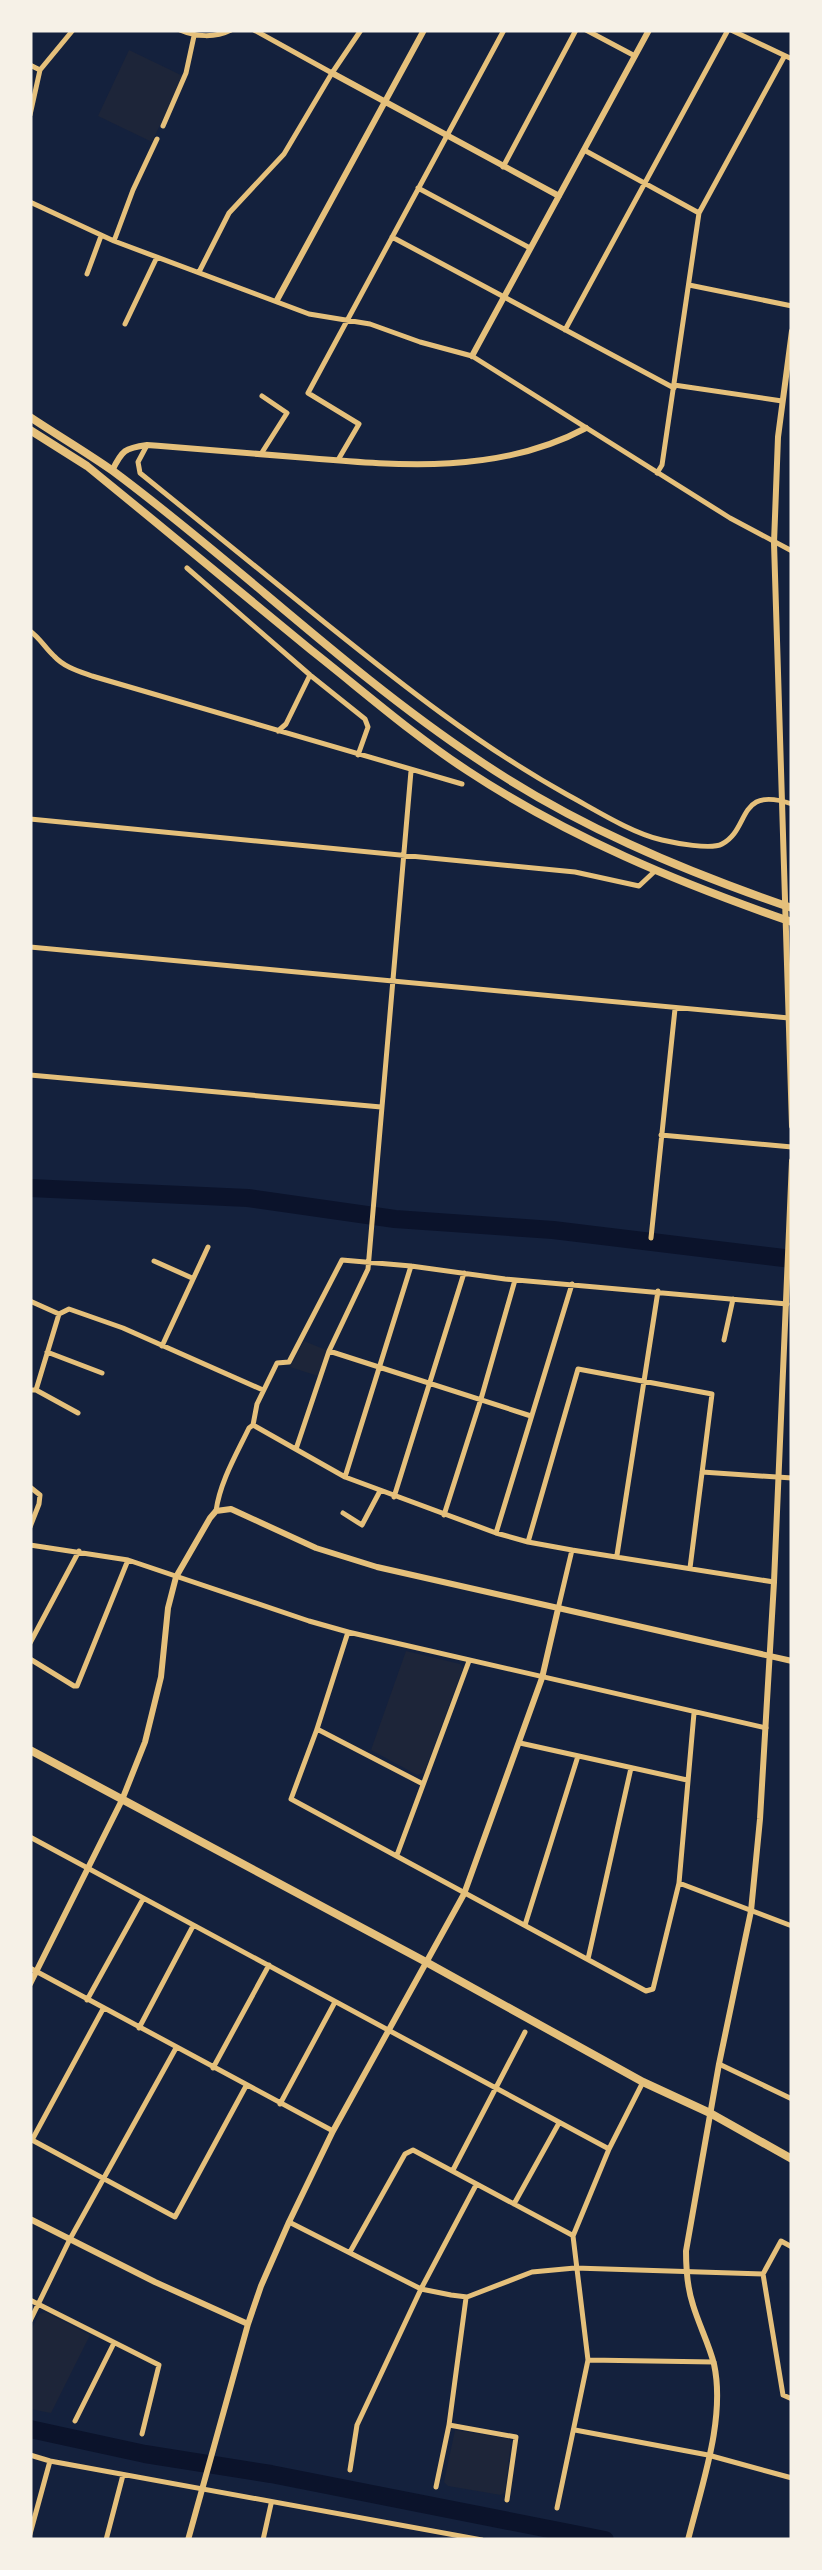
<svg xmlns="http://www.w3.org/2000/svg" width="822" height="2570" font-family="'Golos Text',sans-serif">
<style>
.green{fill:#1d2539}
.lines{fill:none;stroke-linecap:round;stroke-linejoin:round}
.river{stroke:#0b132b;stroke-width:18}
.minor{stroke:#e5c07b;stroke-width:5}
.tertiary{stroke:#e5c07b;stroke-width:6}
.primary{stroke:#e5c07b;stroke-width:8}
</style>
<rect width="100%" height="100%" fill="#14213d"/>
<!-- green -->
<path class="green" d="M129,50L183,76L152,142L98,116Z
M304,1341L326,1350L318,1376L290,1367Z
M406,1651L460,1664L463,1668L424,1773L417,1775L371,1750Z
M45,2312L90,2335L51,2413L30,2409V2333L39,2314Z
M455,2430L509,2439L511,2442L505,2492L501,2495L448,2486L444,2482Z"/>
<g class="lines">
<!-- river -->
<path class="river" d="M30,1188L248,1198L395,1219L553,1230L792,1259
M30,2429L145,2454L271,2474L605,2540"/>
<!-- minor -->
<path class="minor" d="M180,30C196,37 215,38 231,30
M254,30L332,73L361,30
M586,30L635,56
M731,30L792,59
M30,65L40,70
M30,115L40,70L73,30
M163,126L186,73L194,36
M584,150L699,213L784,57
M503,167L576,30
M418,188L530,248
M30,202L114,241L309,314L370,324L420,342L472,356L730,518L792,551
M392,237L674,388
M114,241L133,190L157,139
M199,272L229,213L284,154L332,73
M87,274L101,236
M689,285L792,306
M125,324L157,257
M565,330L728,30
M674,385L782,401
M146,447L138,462L140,473C201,522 262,572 324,622C401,684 478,745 566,794C594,809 631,833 662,840C675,843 711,850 722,844C751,829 736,785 792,804
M261,454L287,413L262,396
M338,460L359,424L308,393L504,30
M657,473L662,465L699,213
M187,568L310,675L365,719L368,727L358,755
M30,631C40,638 45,648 54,656C64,667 78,671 92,676L462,784
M278,731L286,724L310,675
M30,819L575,872L639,886L655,871
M30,947L789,1018
M30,1075L381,1107
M661,1135L792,1147
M651,1238L675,1009
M154,1261L192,1278
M30,1301L59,1314
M724,1340L733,1299
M162,1346L208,1247
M329,1351L531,1416
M47,1352L102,1373
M30,1390H36L59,1314L69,1309L123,1328L263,1390
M36,1390L78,1413
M253,1425L257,1404L277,1363L289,1362L342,1260L411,1266L505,1279L787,1304
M296,1449L329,1351L368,1269L411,771
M702,1472L792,1478
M345,1477L411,1266
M30,1487L40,1495L39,1504L30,1527
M394,1497L464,1273
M216,1511C220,1482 236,1455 249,1428L253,1425L345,1477L496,1533L528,1542L572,1550L774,1582
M343,1513L362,1525L380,1491
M444,1515L481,1399L515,1280
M496,1533L572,1284
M528,1542L578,1369L712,1394L690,1568
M30,1545L128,1560L309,1621L348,1632L766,1728
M617,1555L658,1291
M558,1609L572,1550
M348,1632L317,1729L291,1799L646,1991L653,1989L679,1883L694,1713
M30,1643L79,1551
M30,1659L74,1686H77L128,1560
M317,1729L423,1784
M520,1743L687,1780
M30,1837L609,2149
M397,1855L469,1661
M679,1883L792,1926
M525,1925L578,1756
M588,1959L631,1768
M30,1968L333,2131
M87,2000L143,1899
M103,2009L32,2140L175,2217L246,2086
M139,2028L193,1926
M719,2064L792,2099
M213,2068L269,1965
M280,2104L335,2002
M453,2170L525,2032
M514,2204L559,2123
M289,2222L421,2289L451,2295L467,2297L532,2272L575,2268L763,2274
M792,2247L781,2241L763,2274L783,2395L792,2399
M350,2252L405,2154L413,2150L572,2235
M30,2300L159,2365L142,2434
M30,2321L70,2239L176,2048
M588,2360L714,2362
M75,2421L114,2343
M449,2425L516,2437L507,2500
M575,2430L708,2455L792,2478
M30,2455L50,2461L482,2540
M350,2470L357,2425L421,2289L476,2185
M436,2487L449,2425L466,2298
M557,2508L588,2360L573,2236L609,2149L643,2082
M30,2534L50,2461
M106,2540L123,2475
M263,2540L271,2504"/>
<!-- tertiary -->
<path class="tertiary" d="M332,73L559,196
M277,300L424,30
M792,331L778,437L774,543L792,1126
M472,356L649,30
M112,471C122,450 125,448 147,445C201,449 255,454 308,458C402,466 500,474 586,428
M30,1984L122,1800L145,1742L161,1677L168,1608L176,1577L210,1518L216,1511L231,1509L316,1548L377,1567L792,1661
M30,2219L155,2282L248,2324
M188,2540L248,2324L261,2286L289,2222L333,2131L464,1894L542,1678L558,1609
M688,2540C701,2487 726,2419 714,2364C709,2344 699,2325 693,2305C687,2287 686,2269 686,2251L719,2064L751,1911L760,1819L774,1582L792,1161"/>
<!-- primary -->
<path class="primary" d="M30,417C57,435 86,452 113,471C237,563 348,673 477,759C574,825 681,870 792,908
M30,430L87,466C162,527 237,589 311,650C363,691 413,735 468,771C568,837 679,883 792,922
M30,1750L426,1962L643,2082L710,2113L792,2159"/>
</g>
<!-- border -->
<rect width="822" height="2570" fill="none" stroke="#f6f1e7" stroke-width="65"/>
</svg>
